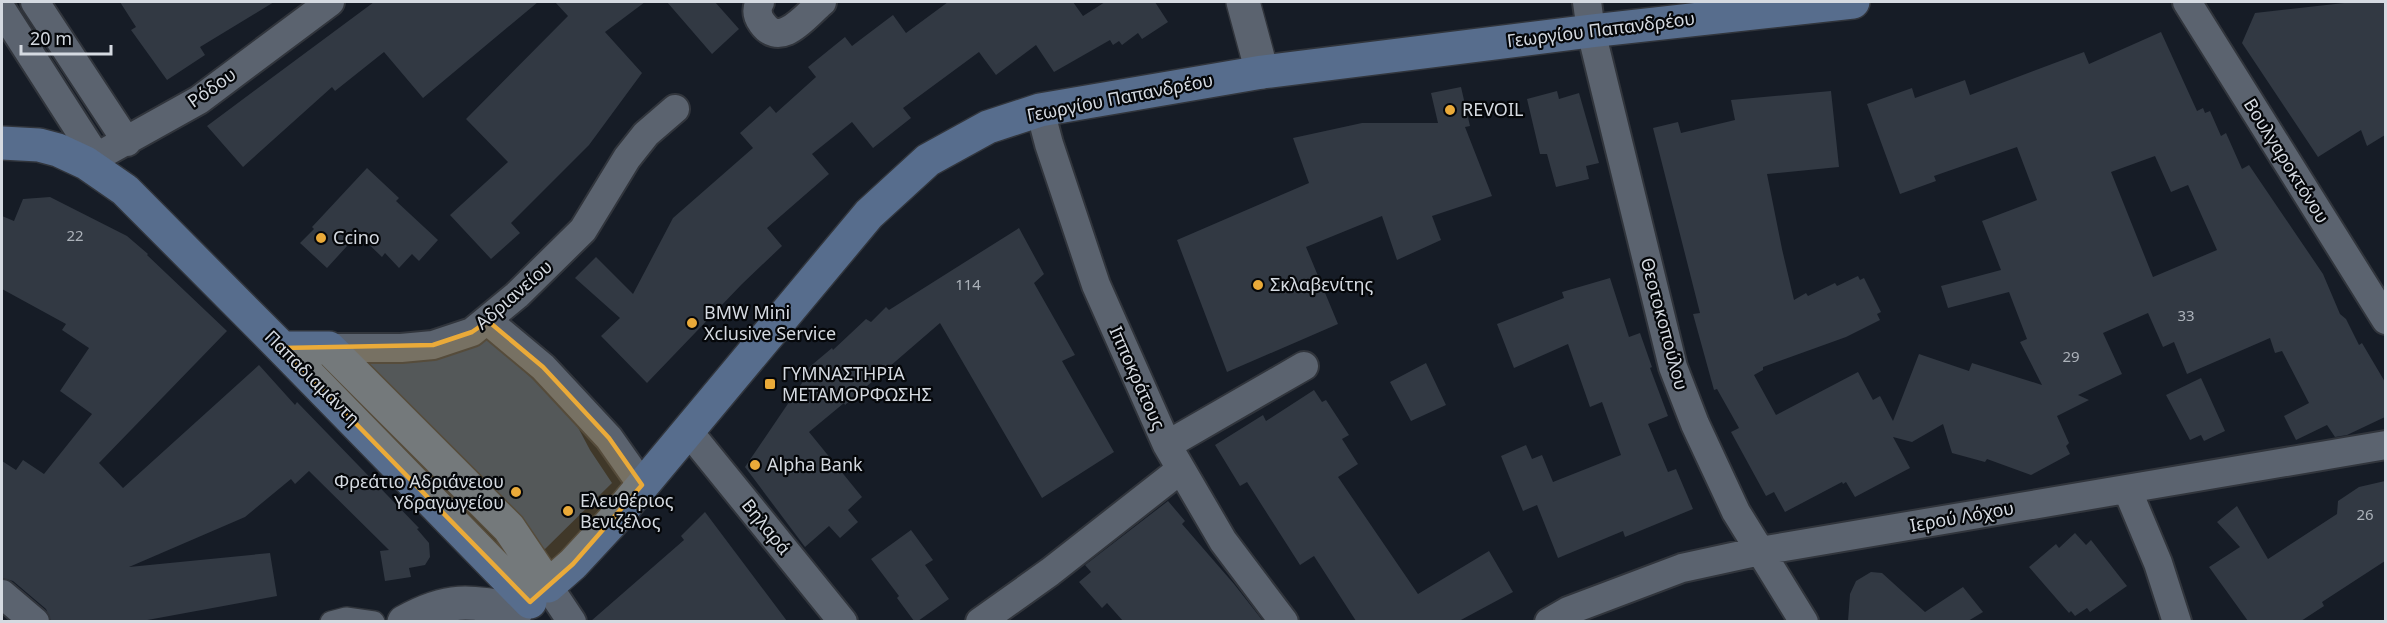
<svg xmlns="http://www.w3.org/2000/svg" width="2387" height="623" font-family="'Noto Sans',sans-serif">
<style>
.green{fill:#2f4462}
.building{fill:#323943;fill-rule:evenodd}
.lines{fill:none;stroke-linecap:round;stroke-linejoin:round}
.pedestrian-casing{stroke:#31353c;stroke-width:24}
.minor-casing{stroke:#31353c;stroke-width:32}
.tertiary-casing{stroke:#31353c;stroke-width:36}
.secondary-casing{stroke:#31353c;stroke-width:36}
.pedestrian{stroke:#5b636f;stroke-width:21}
.minor{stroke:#5b636f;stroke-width:28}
.tertiary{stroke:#5b636f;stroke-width:33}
.secondary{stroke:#576d8d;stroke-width:33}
.marked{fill:#eaaa39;fill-opacity:0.2;stroke:#eaaa39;stroke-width:4.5;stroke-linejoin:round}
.poi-dot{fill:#eaaa39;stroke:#05070a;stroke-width:2}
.labels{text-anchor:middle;stroke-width:4.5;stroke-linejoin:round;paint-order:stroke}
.number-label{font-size:15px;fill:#acb2ba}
.street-label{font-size:18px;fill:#d5dae1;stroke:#05070a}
.poi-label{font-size:18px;fill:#d5dae1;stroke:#05070a;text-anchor:start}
</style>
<rect width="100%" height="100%" fill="#161c26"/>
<!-- green -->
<path class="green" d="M487,335L573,418L590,450L612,483L545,549L538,547L370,365L368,359Z"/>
<!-- building -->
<path class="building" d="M120,2H274L200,47L205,55L167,80L131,30L136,27Z
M374,2H538L423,98L384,52L335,91L332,87L243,167L207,126Z
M555,2H645L605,32L642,73L589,145L511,223L520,233L491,259L450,215L508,162L466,119L568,16Z
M667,2H715L739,29L712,54Z
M948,2H1073L1083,16L1105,2H1155L1168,22L1142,39L1138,33L1122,45L1119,41L1113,45L1110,40L1054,72L1036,45L996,75L979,52L903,108L911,118L873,148L852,122L812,154L829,174L767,228L782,246L742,284L647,383L601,336L620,318L575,278L596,257L633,294L673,218L753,148L740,133L770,106L776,113L816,77L808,67L845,37L852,46L893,15L906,33Z
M2353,2H2385V135L2367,146L2361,130L2318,157L2242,43L2255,13Z
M2161,32L2197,111L2203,108L2205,113L2210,111L2221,136L2226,133L2242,169L2249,165L2323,274L2340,314L2346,319L2359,345L2362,343L2385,382V417L2347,435L2335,437L2327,425L2296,440L2284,416L2309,403L2282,351L2275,353L2270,338L2187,374L2174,342L2163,347L2148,313L2103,333L2122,374L2078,395L2089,400L2057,416L2069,443L2066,446L2070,454L2031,475L1987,459L1985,462L1952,453L1943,424L1912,442L1893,437L1910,468L1855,497L1846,482L1843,484L1842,482L1785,512L1774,492L1766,496L1731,432L1739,428L1717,389L1714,390L1693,314L1700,313L1653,128L1678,122L1681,133L1735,120L1731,100L1831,91L1839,167L1767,174L1782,249L1794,300L1806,293L1808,296L1835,283L1837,286L1858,276L1860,280L1864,278L1881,312L1877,314L1880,320L1846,337L1763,367V370L1754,375L1776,415L1858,372L1873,400L1880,396L1893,421L1919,354L1969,371L1972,363L2042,385L2020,342L2027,339L2009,292L1948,308L1941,286L2001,270L1982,221L2037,200L2017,147L1934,176L1936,181L1900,194L1867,104L1912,88L1915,98L1965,80L1970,95L2084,52L2089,64ZM2155,156L2171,192L2188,185L2217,250L2153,277L2111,172Z
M1461,87L1470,126L1465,127L1492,196L1432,216L1441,240L1397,260L1382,216L1306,247L1338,324L1227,372L1177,240L1309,183L1293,138L1362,123H1438L1431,93Z
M1557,91L1559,99L1579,93L1599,163L1586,166L1589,179L1556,187L1547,154H1540L1527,99Z
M367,168L399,198L396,201L438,240L419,261L412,254L399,268L385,253L382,257L358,234L327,268L300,243L314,229L312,227Z
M50,197L127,236L148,254L147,255L227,331L99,463L123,488L259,365L295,405L297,402L419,528L417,529L429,543L430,557L425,565L409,568L411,577L385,581L380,551L389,550L309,471L295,484L291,479L245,517L129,567L270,553L277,596L142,621H51L46,609L13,581L2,578V461L16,470L23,460L44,474L92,414L60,391L89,348L62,330L66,324L2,289V216L14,221L23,199Z
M1019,228L1044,274L1034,283L1075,355L1062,361L1114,452L1042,498L940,323L845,405L844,403L809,432L862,497L848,510L858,522L840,538L829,526L805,547L745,467L804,380L800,375L832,348L833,350L866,319L871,322L886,307L889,310Z
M1610,278L1629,337L1640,333L1652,367L1650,368L1668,416L1648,424L1668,472L1676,469L1693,509L1625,537L1623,531L1558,558L1537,505L1523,511L1501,456L1526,445L1532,459L1542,455L1553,482L1621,455L1602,402L1590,407L1568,344L1514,368L1497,324L1564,298L1562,292Z
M1426,363L1446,405L1411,421L1390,382Z
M2201,378L2225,431L2204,441L2201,435L2190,440L2166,395Z
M1314,390L1322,402L1326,400L1349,435L1342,439L1358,464L1338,477L1418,594L1489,551L1513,592L1459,621H1356L1314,556L1300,565L1247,482L1240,486L1215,445L1263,415L1266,421Z
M2385,481V561L2322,602L2324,606L2301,621H2248L2209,567L2240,547L2217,522L2237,506L2268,559L2337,514L2338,501L2359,487Z
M1168,501L1185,521L1182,524L1234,584L1263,621H1123L1107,603L1102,608L1079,582L1091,572L1085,565Z
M705,512L787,621H591L684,540L681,536Z
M911,530L933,560L925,565L949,599L918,621H914L897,598L899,596L871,559Z
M2075,533L2086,545L2091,540L2127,586L2090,612L2087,608L2075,616L2071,611L2069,613L2029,567L2056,544L2059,548Z
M1871,572L1882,573L1925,612L1963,587L1983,612L1968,621H1848L1850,594L1856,581Z"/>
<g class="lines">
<!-- pedestrian casing -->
<g class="pedestrian-casing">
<path id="pedestrian" d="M331,622L346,618L374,622"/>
</g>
<!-- minor casing -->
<g class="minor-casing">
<path id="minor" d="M35,2L127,142
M760,2C756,9 757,16 762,23C781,50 806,15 822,2
M1587,2L1591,31L1673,367L1695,424L1736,512L1804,622
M2187,2L2386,320
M2,10L97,158
M1040,110L1049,144L1096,285L1167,445L1223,541L1284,622
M86,163L199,100L330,2
M488,321L543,367L609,438L642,485
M329,348H401L433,345L472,332L517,295L583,230L627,158L646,134L675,109
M689,432L843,622
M1167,445L1304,366
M2127,489L2158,563L2177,622
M548,586L572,622
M2,594L35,622
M980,622L1050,572L1180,470
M1549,622L1568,611L1682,568L1760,551L2386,445"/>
</g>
<!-- tertiary casing -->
<g class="tertiary-casing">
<path id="tertiary" d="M1243,2L1262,72
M404,622C449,597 469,601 517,610"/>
</g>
<!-- secondary casing -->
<g class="secondary-casing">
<path id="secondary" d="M2,143L39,145L58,150L86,163L125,190L282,348L530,602
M282,348H329L509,528L548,586L573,564L612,522L869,214L928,160L988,127L1040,110L1262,72L1591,31L1853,2"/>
</g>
<!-- pedestrian -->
<use href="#pedestrian" class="pedestrian"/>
<!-- minor -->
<use href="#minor" class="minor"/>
<!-- tertiary -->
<use href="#tertiary" class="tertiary"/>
<!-- secondary -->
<use href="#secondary" class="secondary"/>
</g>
<!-- marked area -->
<path class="marked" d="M488,321L543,367L609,438L642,485L573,564L530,602L282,348L433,345L472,332Z"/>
<!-- markers -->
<g class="poi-dot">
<circle cx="1450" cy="110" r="6"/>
<circle cx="321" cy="238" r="6"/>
<circle cx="1258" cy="285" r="6"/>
<circle cx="692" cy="323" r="6"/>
<rect x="764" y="378" width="12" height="12" rx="3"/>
<circle cx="755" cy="465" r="6"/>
<circle cx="516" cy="492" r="6"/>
<circle cx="568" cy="511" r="6"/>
</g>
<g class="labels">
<!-- number labels -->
<g class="number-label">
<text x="75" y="241">22</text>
<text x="968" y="290">114</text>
<text x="2186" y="321">33</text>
<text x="2071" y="362">29</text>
<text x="2365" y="520">26</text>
</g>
<!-- street labels -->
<g class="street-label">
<text transform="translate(1601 30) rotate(-7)" y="6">Γεωργίου Παπανδρέου</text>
<text transform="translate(212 88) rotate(-35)" y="6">Ρόδου</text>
<text transform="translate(1120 98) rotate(-11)" y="6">Γεωργίου Παπανδρέου</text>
<text transform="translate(2286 161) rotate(58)" y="6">Βουλγαροκτόνου</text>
<text transform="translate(514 295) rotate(-41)" y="6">Αδριανείου</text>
<text transform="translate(1664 324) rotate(75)" y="6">Θεοτοκοπούλου</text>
<text transform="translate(312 378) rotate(45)" y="6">Παπαδιαμάντη</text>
<text transform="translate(1137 378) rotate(66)" y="6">Ιπποκράτους</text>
<text transform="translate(1962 517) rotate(-10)" y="6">Ιερού Λόχου</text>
<text transform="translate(766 527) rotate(51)" y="6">Βηλαρά</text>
</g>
<!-- poi labels -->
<g class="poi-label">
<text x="1462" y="116">REVOIL</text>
<text x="333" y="244">Ccino</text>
<text x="1270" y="291">Σκλαβενίτης</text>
<text x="704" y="319">BMW Mini<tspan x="704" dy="21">Xclusive Service</tspan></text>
<text x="782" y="380">ΓΥΜΝΑΣΤΗΡΙΑ<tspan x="782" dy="21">ΜΕΤΑΜΟΡΦΩΣΗΣ</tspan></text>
<text x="767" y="471">Alpha Bank</text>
<text x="504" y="488" text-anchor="end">Φρεάτιο Αδριάνειου<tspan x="504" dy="21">Υδραγωγείου</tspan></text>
<text x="580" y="507">Ελευθέριος<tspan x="580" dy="21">Βενιζέλος</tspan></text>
</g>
</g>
<!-- border -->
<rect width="2387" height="623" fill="none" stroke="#d5dae1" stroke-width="6"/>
<!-- scale -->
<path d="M21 45v9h90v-9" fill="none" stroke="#d5dae1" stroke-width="3"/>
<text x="30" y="45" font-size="18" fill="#d5dae1" stroke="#05070a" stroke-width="4.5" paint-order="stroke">20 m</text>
</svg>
